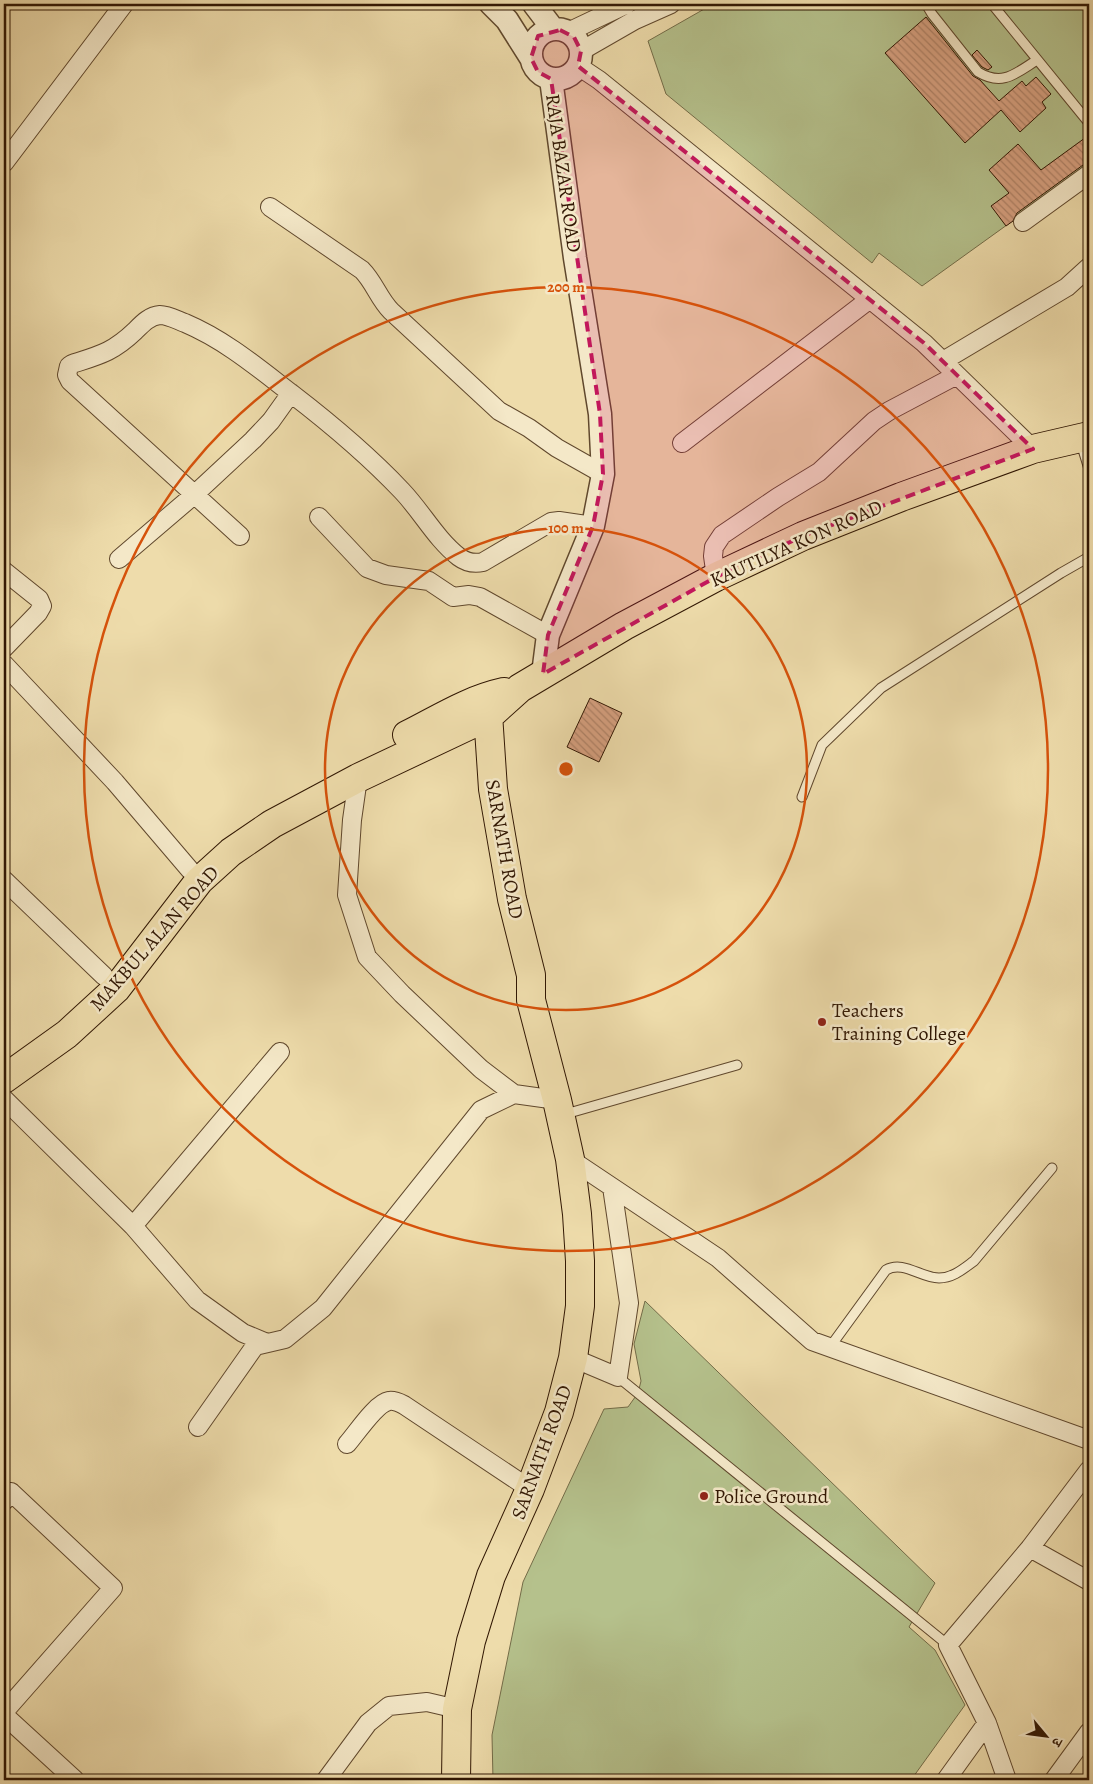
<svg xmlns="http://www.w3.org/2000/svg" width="1093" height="1784" font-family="Alegreya,'Noto Serif Devanagari',serif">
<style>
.park{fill:#b5c18c;stroke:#736c48}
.building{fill:url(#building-back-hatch);stroke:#311703}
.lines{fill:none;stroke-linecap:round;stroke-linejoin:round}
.service-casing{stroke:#60482d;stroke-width:11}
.minor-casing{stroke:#60482d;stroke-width:20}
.tertiary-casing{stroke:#60482d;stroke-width:25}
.trunk-casing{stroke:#311703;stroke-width:30}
.service{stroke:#f4e8c8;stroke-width:9}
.minor{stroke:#f4e8c8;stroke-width:18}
.tertiary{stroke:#f4e8c8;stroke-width:22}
.trunk{stroke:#eedcab;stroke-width:28}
.marked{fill:#c2185b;fill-opacity:0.2;stroke:#c2185b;stroke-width:4;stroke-dasharray:10 6;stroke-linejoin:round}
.ring{fill:none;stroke:#d6520b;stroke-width:2.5}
.poi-dot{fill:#8f2418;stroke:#f4e8c8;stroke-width:2}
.labels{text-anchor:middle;stroke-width:5;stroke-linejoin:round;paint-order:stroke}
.street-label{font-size:20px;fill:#311703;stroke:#f4e8c8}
.poi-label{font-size:20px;fill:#311703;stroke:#f4e8c8;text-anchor:start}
.centre{fill:#d6520b;stroke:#f4e8c8;stroke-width:2.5}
.ring-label{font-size:15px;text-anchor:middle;font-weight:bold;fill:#d6520b;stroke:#f4e8c8;stroke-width:5;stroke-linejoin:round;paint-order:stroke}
</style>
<defs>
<pattern id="building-back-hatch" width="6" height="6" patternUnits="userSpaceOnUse" patternTransform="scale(1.25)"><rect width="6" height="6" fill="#d7a181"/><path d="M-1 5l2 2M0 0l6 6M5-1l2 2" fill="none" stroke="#af8267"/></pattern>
</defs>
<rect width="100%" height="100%" fill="#eedcab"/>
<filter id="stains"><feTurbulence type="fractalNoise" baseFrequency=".004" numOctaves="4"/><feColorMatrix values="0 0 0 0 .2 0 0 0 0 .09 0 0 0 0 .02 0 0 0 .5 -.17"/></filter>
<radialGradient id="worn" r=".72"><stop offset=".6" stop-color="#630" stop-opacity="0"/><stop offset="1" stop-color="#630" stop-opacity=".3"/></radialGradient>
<!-- park -->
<path class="park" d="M713,4H1089V166L922,286L879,253L872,263L666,94L648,41Z
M645,1301L935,1583L909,1627L935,1650L965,1705L911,1780H493L492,1735L523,1582L604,1409L628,1407L638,1393L641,1381L634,1344Z"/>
<!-- building -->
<path class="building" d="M926,17L973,76L980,80L999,101L1022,81L1026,86L1036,77L1051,94L1042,102L1046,108L1020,132L1001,110L965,143L885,53Z
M977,50L992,67L988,70L982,67L972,55Z
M1089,135V164L1083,165L1017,213L1013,221L1006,226L991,206L1009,193L989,170L1018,144L1041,170Z
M590,698L622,713L599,762L567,747Z"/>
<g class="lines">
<!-- service casing -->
<g class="service-casing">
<path id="service" d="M926,4L932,14L978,72C1003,87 1016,73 1037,60
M992,4L1089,123
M1080,440L1089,469
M802,797L822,745L881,688L1061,573L1089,557
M562,1115L737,1065
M830,1347L886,1270C903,1260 921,1278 939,1278C953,1278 963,1269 974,1261L1052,1168
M618,1377L948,1645"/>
</g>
<!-- minor casing -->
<g class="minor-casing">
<path id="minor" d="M568,32L627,4
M581,51L635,20L671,4
M578,66L599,80L924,343L1033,449
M4,163L124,4
M270,207L362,270C374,282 379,299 391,311L499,411L529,428L557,448L603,474
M1023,222L1089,174
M943,361L1067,287L1089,267
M682,443L870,299
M319,517L367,568L386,575L429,581L453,597L469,595L480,597L548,635
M240,536L70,381L67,375L69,366L72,364C100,355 113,352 135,331C142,324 149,316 160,315C168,315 177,320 185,323C225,340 257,367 292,394C331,424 368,455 402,491C422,512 436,539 459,557C467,563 474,564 483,562L551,522L559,521L593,526
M119,559L195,494L253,440L271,421L291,393
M4,571L39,599L42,606L38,613L4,648
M716,577L713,556L714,547L722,535L778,497L819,472L874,421L889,411L957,375
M4,664L115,782L190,870
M358,778L352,820L347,895L367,957L402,994L481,1069L514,1094
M4,880L104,976
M4,1099L133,1226L197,1300L243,1333L267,1343
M570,1159L718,1258L812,1341L1089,1440
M133,1226L280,1052
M573,1358L618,1377L629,1303L612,1187
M198,1427L255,1346L285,1339L323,1308L481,1110L514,1094L557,1100
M347,1444C356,1434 376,1403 389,1401C394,1400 400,1403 404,1405L530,1489
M4,1501L11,1492L113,1588L4,1712
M1030,1548L1089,1581
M4,1715L75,1780
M987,1723L1007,1780
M326,1780L368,1723L389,1706L427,1702L457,1709
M946,1780L987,1723L948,1645L1030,1548L1089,1470
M1054,1780L1089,1732"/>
</g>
<!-- tertiary casing -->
<g class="tertiary-casing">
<path id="tertiary" d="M491,4L507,20L531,58
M534,4L553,29
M531 54a25 25 0 1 1 50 0a25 25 0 1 1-50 0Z
M543,674L548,635L593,526L603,474L600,414L575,258L551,79"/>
</g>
<!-- trunk casing -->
<g class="trunk-casing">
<path id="trunk" d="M407,735C439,719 468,700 504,692
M4,1079L67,1034L116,989L199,881L231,852L272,824L358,778L489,716L520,688L624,626L716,577L803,536L901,497L1033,449L1089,436
M456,1780L457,1709L471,1641L491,1576L530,1489L559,1412L573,1358L580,1306V1261L577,1214L570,1159L557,1100L531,1000V975L512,899L493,789L487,699"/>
</g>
<!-- service -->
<use href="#service" class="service"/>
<!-- minor -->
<use href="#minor" class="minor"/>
<!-- tertiary -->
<use href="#tertiary" class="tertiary"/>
<!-- trunk -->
<use href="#trunk" class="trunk"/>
</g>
<!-- marked area -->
<path class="marked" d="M560,30L574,37L581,51L578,66L924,343L1033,449L803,536L716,577L543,674L548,635L593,526L603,474L600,414L551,79L538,72L531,58L538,36Z"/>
<!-- distance rings -->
<g class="ring">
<circle cx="566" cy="769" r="241"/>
<circle cx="566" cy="769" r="482"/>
</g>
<!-- markers -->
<g class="poi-dot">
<circle cx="822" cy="1022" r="5"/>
<circle cx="704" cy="1496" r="5"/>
</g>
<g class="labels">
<!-- street labels -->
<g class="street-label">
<text transform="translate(564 173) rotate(82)" y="7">RAJA BAZAR ROAD</text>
<text transform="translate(796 543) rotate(-24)" y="7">KAUTILYA KON ROAD</text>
<text transform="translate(505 849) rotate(80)" y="7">SARNATH ROAD</text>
<text transform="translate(154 938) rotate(-49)" y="7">MAKBUL ALAN ROAD</text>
<text transform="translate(541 1452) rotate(-70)" y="7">SARNATH ROAD</text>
</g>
<!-- poi labels -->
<g class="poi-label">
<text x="832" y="1017">Teachers<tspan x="832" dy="23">Training College</tspan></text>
<text x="714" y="1503">Police Ground</text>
</g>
</g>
<circle cx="566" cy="769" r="8" class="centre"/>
<g class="ring-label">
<text x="566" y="292">200 m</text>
<text x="566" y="533">100 m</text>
</g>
<!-- margin -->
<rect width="1093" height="1784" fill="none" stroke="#eedcab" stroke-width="20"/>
<rect x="5" y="5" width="1083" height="1774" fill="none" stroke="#311703" stroke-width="2.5"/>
<rect x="10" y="10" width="1073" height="1764" fill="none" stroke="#311703"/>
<!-- north arrow -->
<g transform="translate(1046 1736) rotate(119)" stroke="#f4e8c8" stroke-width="4" paint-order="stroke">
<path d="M0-4L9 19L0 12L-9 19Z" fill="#311703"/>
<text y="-8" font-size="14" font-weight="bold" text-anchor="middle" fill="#311703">उ</text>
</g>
<rect width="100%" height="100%" filter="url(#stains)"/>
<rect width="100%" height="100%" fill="url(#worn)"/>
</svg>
